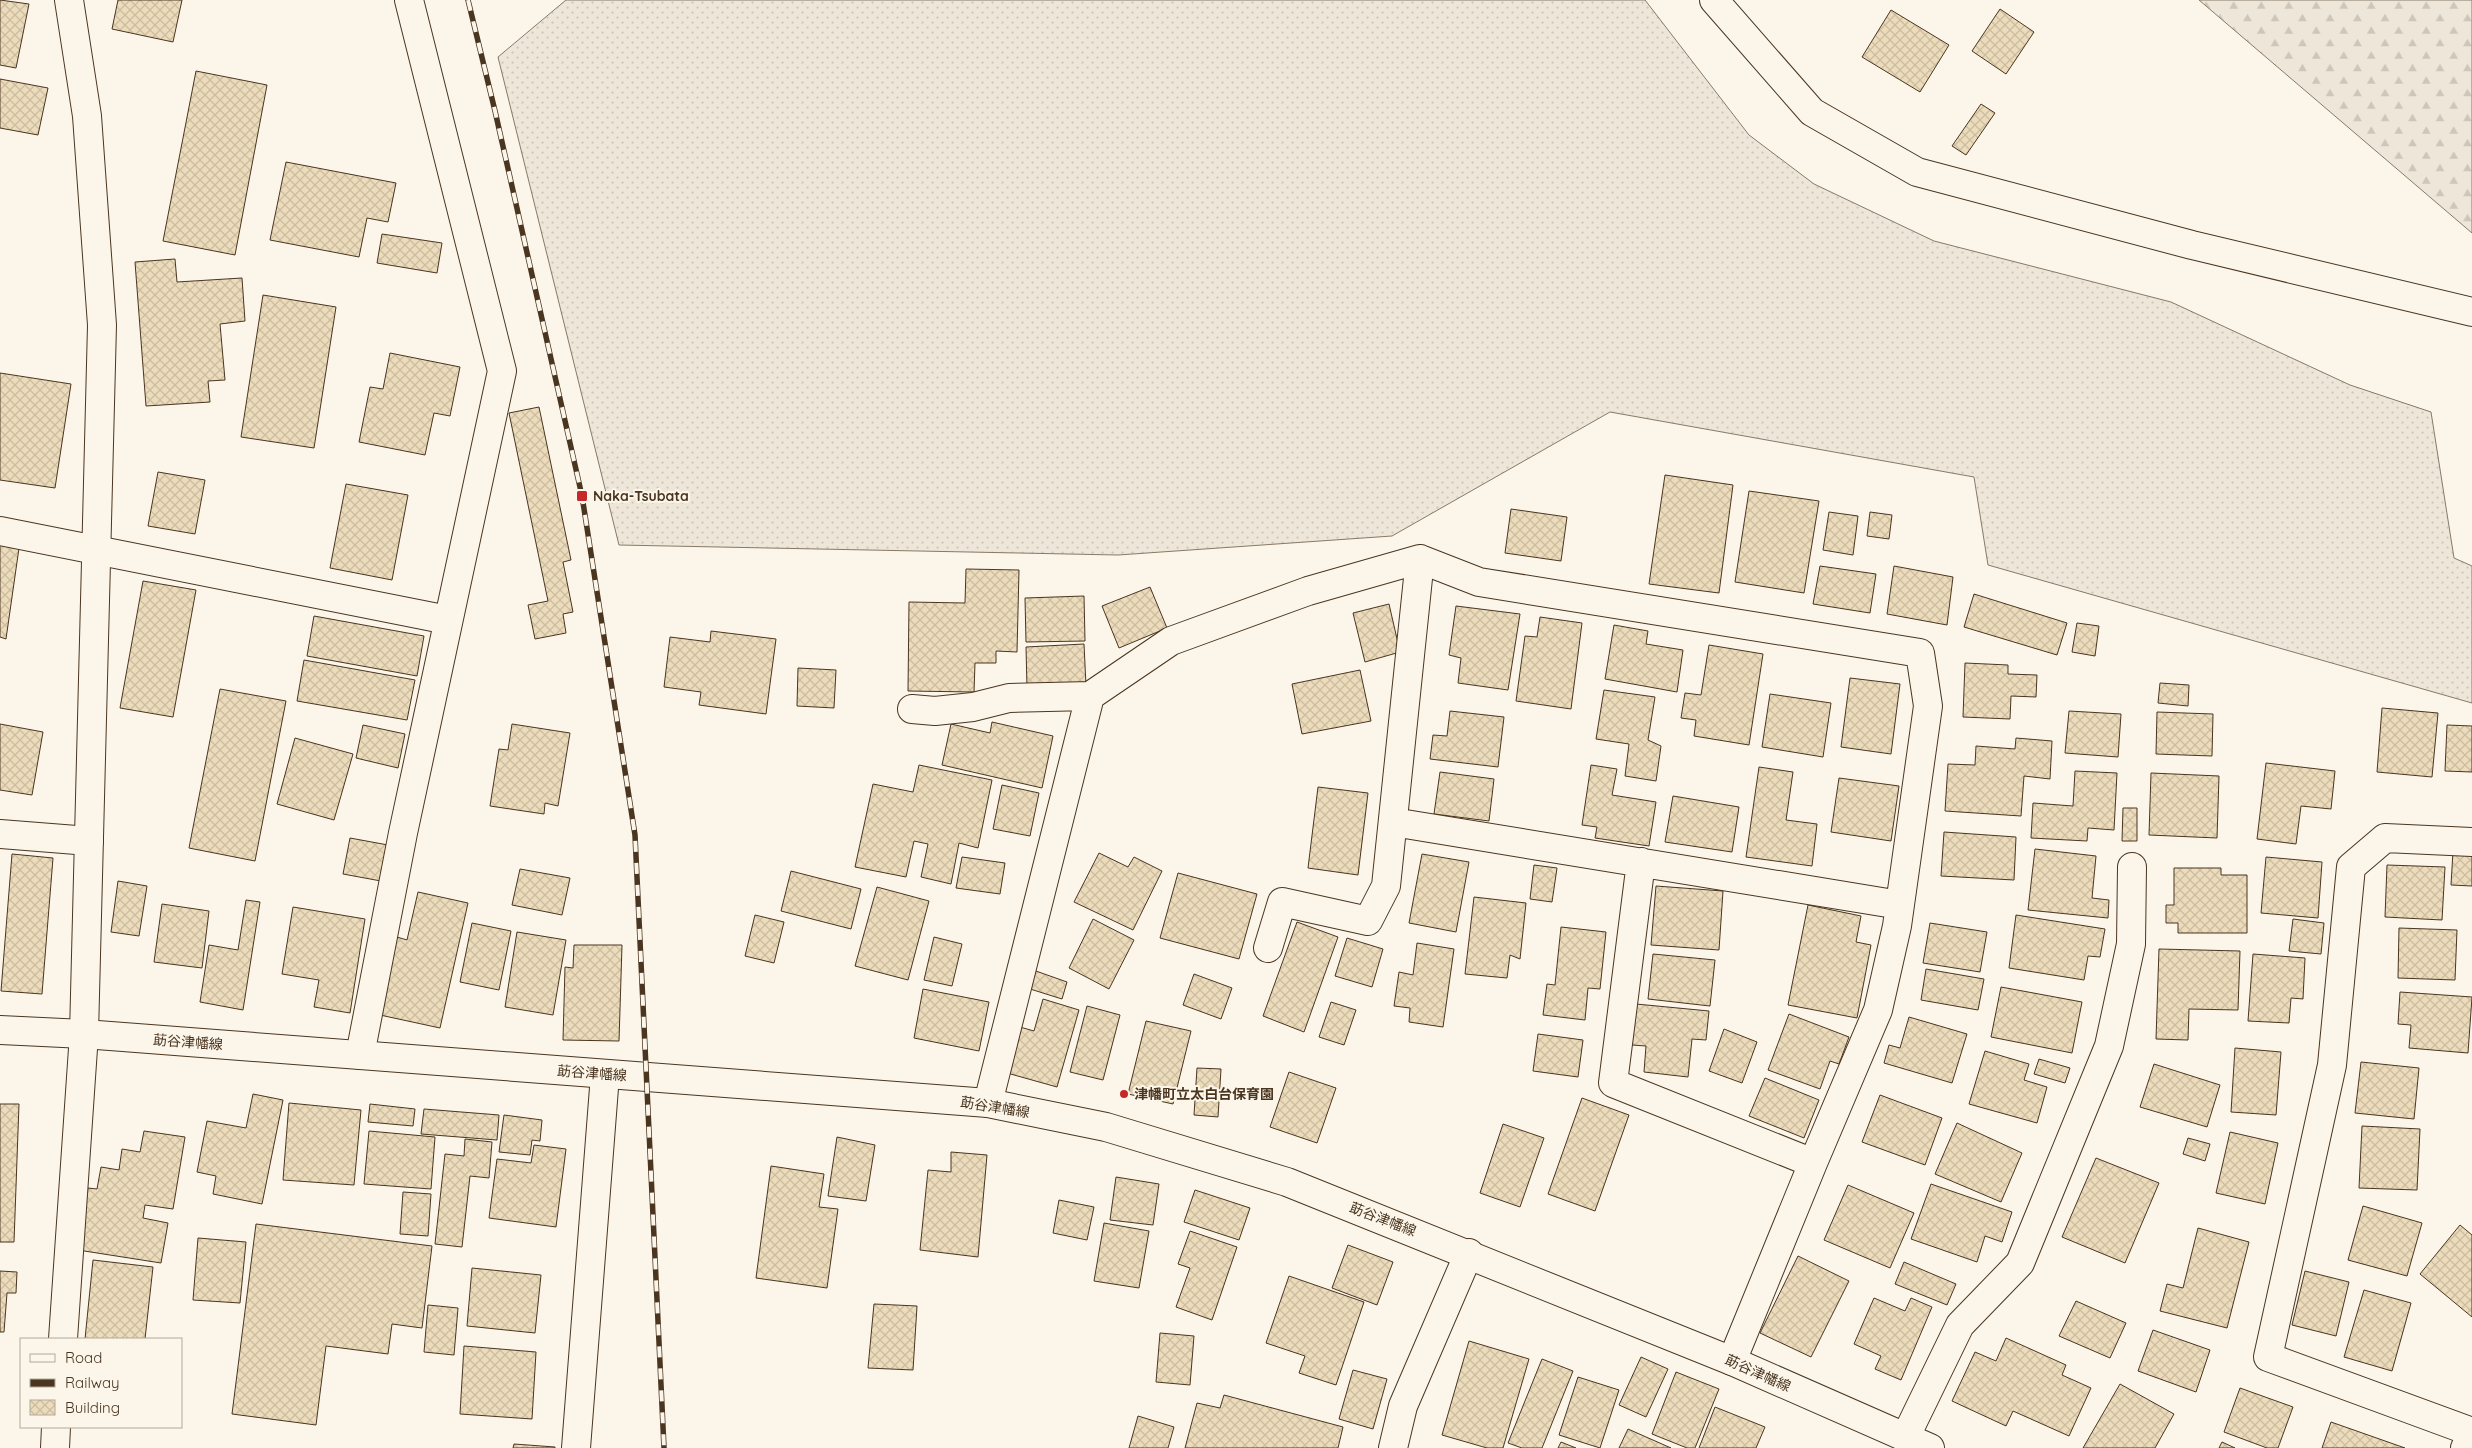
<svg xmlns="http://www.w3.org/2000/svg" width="2472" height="1448" font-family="Quicksand,'Noto Sans JP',sans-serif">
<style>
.grass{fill:url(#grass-dots);stroke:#887966}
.forest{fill:url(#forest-firs);stroke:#887966}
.building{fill:url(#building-cross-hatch);stroke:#4a3520}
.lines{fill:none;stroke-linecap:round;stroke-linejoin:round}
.minor-casing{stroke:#4a3520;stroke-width:30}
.tertiary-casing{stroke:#4a3520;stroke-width:30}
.secondary-casing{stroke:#4a3520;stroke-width:30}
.minor{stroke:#fbf6e9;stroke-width:28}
.tertiary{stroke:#fbf6e9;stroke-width:28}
.secondary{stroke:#fbf6e9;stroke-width:28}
.rail-casing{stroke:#4a3520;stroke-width:5.5}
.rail{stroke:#fbf6e9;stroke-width:4;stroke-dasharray:11;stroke-linecap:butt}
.poi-dot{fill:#c62828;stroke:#fbf6e9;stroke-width:2}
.labels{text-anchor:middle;stroke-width:4;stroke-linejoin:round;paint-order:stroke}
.poi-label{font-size:14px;font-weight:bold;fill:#4a3520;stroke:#fbf6e9;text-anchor:start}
.street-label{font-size:14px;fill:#4a3520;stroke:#fbf6e9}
</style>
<defs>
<pattern id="grass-dots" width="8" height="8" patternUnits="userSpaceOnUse" patternTransform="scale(1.25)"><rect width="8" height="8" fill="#ede6d9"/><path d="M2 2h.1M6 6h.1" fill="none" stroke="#cdc6ba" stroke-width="1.8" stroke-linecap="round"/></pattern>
<pattern id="forest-firs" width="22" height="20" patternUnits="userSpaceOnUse" patternTransform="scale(1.25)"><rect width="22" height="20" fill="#ede6d9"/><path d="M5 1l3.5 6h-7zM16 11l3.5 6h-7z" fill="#cdc6ba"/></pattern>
<pattern id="building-cross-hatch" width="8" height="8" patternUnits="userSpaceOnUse" patternTransform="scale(1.25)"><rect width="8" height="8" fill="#ecdcbc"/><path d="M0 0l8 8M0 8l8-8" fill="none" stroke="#ccbda1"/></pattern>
</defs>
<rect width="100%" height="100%" fill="#fbf6e9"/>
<!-- grass -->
<path class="grass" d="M566,0H1645L1749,135L1814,184L1934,241L2171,302L2350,385L2431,412L2454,558L2472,566V703L1988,565L1974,477L1610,412L1392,536L1118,555L619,545L498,57Z"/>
<!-- forest -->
<path class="forest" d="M2199,0H2472V233Z"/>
<!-- building -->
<path class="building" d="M0,0L29,4L16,68L0,65Z
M118,0H182L173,42L112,29Z
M2000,9L2034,32L2006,74L1972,51Z
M1891,10L1949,45L1920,92L1862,57Z
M196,71L267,85L235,255L163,241Z
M0,79L48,88L38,135L0,128Z
M1981,104L1995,113L1966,155L1952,146Z
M286,162L396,183L388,222L367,218L359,257L270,240Z
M382,234L442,243L437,273L377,263Z
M175,259L177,282L242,278L245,321L220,324L225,380L208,381L210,402L146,406L135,262Z
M263,295L336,307L314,448L241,437Z
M390,353L460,367L450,416L434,413L425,455L359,442L370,387L383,389Z
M0,373L71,384L55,488L0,480Z
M539,407L571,560L563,562L573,612L563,614L566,633L535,639L528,605L548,601L509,413Z
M158,472L205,480L195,534L148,526Z
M1665,475L1733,485L1719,593L1649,584Z
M346,484L408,495L392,580L330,568Z
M1749,491L1819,501L1804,593L1735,582Z
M1511,509L1567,517L1561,561L1505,553Z
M1829,512L1858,516L1853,555L1823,550Z
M1870,512L1892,515L1889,539L1867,536Z
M0,545L19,548L6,639L0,637Z
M1820,566L1876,574L1870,613L1813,604Z
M1894,566L1953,577L1947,625L1887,614Z
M966,569L1019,570L1017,652L996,651V663H975L974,692L908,691L909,602L965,603Z
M143,581L196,590L173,717L120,708Z
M1150,587L1167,628L1119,648L1102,606Z
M1974,594L2067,623L2057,655L1964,627Z
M1084,596L1085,641L1026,642L1025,598Z
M1389,604L1400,652L1365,662L1353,613Z
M1456,606L1520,614L1508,690L1458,683L1461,658L1449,655Z
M314,616L424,636L417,676L307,656Z
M1540,617L1582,623L1571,709L1516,701L1525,636L1537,637Z
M2077,623L2099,626L2095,656L2072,652Z
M1614,625L1648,631L1646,644L1683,650L1677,692L1605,679Z
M711,631L776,639L766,714L699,705L701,692L664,687L670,637L710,642Z
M1084,644L1086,686L1027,688L1026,647Z
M1709,645L1763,654L1749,745L1694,736L1696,720L1681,718L1685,693L1701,695Z
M304,660L415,680L407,720L297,701Z
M1965,663L2008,665V674L2037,675L2036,697L2011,696L2010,719L1963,717Z
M798,668L836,670L834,708L797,706Z
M1360,670L1371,721L1302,734L1292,684Z
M1850,678L1900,684L1891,754L1841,747Z
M2160,683L2189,685L2188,706L2158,703Z
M220,689L286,701L255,861L189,848Z
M1604,690L1655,697L1648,740L1661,746L1656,781L1625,776L1629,744L1596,739Z
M1770,694L1831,703L1823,757L1762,747Z
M2382,708L2438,713L2432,777L2377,772Z
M1450,711L1504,717L1498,767L1430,759L1433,735L1447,736Z
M2069,711L2121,714L2118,757L2065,753Z
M2157,712L2213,714L2212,756L2156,754Z
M992,722L1053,736L1042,788L942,765L951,724L990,733Z
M0,724L43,732L32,795L0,790Z
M512,724L570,733L558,806L545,803L544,814L490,806L499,749L508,750Z
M363,725L405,734L398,768L356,758Z
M2447,725L2472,726V772L2445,771Z
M295,738L353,754L334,820L277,804Z
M2016,738L2052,741L2050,779L2024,776L2021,816L1945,811L1948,764L1975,765L1976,746L2015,749Z
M2266,763L2335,771L2331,809L2301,806L2296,844L2257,839Z
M919,765L992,780L978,848L959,843L951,884L921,877L928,844L914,841L906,877L855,867L873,784L913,792Z
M1591,765L1617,769L1612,795L1656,802L1649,846L1595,838L1597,827L1582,825Z
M1759,767L1793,772L1786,820L1817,824L1812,866L1746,857Z
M2075,771L2117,773L2114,830L2088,828L2087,841L2031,838L2033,803L2073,806Z
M1440,772L1494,779L1489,821L1434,814Z
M2151,773L2219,776L2217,838L2149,835Z
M1839,778L1899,786L1891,841L1831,832Z
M1002,785L1039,793L1030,836L993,829Z
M1318,787L1368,793L1358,875L1308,868Z
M1673,796L1739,807L1732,852L1665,842Z
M2123,808H2137V841H2122Z
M1944,832L2016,837L2014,880L1941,876Z
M350,838L388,845L381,881L343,874Z
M2035,849L2096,856L2092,898L2109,900L2108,918L2028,910Z
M2453,851L2472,852V886L2451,885Z
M1099,853L1128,867L1134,857L1162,871L1133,930L1074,902Z
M12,854L53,858L42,994L1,991Z
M1422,854L1469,862L1456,932L1409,923Z
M962,857L1005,863L1000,894L956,888Z
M2266,857L2322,862L2318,918L2261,913Z
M1534,865L1557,868L1552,902L1530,899Z
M2387,865L2445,867L2442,920L2385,917Z
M2174,868H2221V875H2247V933H2178V923H2166V905H2174Z
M520,869L570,878L562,915L512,905Z
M791,871L861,889L851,929L781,911Z
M1178,873L1257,894L1239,959L1160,938Z
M118,881L147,886L139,936L111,932Z
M1656,886L1723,891L1719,950L1651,945Z
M877,887L929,901L908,980L855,966Z
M418,892L468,903L440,1028L380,1015L397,937L407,940Z
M1474,897L1526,903L1520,959L1510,955L1507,978L1465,974Z
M246,900L260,902L243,1010L200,1002L209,945L238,950Z
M162,904L209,911L202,968L154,962Z
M1808,905L1861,916L1856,942L1871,945L1857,1018L1788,1005Z
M293,907L365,919L350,1013L314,1007L319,980L282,974Z
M755,915L784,922L774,963L745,956Z
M2016,915L2105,929L2100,957L2088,956L2084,980L2009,968Z
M1093,919L1134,940L1109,989L1069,968Z
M2293,919L2324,923L2321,954L2289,951Z
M1297,922L1338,937L1304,1032L1263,1016Z
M472,923L511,931L499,990L460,982Z
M1930,923L1987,932L1980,972L1923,963Z
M1561,927L1606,932L1600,989L1588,988L1585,1020L1543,1015L1547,984L1555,985Z
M2399,928L2457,930L2455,980L2398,978Z
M517,932L566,940L553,1015L505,1007Z
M934,937L962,944L952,986L924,980Z
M1347,938L1383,949L1372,987L1335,976Z
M1417,943L1454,949L1443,1027L1409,1022L1410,1008L1394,1006L1399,972L1413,975Z
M574,945H622L619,1041L563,1040L565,967L573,968Z
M2159,949L2240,951L2238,1010L2189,1009L2188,1040L2156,1039Z
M1653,954L1715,960L1710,1006L1648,999Z
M2253,954L2305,958L2303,999L2291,998L2289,1023L2248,1021Z
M1926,969L1984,979L1978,1010L1921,1000Z
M1033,970L1067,982L1062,999L1027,988Z
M1194,974L1232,988L1221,1019L1183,1005Z
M2001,987L2082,1002L2072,1053L1991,1037Z
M923,989L989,1002L979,1051L914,1038Z
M2400,992L2472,997L2468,1053L2409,1048L2411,1025L2398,1024Z
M1043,999L1079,1010L1057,1087L1007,1073L1020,1027L1034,1031Z
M1331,1002L1356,1010L1344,1045L1319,1037Z
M1636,1004L1709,1011L1706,1040L1692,1039L1688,1077L1644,1072L1646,1046L1632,1045Z
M1087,1006L1120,1015L1103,1080L1070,1072Z
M1789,1014L1849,1037L1839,1064L1830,1061L1820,1089L1768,1070Z
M1909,1017L1967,1034L1952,1083L1884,1063L1889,1045L1900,1048Z
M1146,1021L1191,1031L1173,1104L1128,1094Z
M1724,1029L1757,1042L1742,1083L1709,1071Z
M1538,1034L1583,1040L1578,1077L1533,1071Z
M2235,1048L2281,1052L2276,1115L2231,1112Z
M1985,1051L2029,1064L2024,1080L2047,1087L2037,1123L1969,1104Z
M2039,1059L2070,1068L2065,1083L2034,1074Z
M2361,1062L2419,1068L2414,1119L2355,1113Z
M2154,1064L2220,1085L2207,1127L2140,1107Z
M1197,1068L1221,1069L1218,1117L1194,1115Z
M1289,1072L1336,1088L1317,1143L1270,1127Z
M1765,1078L1819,1100L1804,1138L1749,1116Z
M253,1094L283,1100L262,1204L213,1194L216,1176L197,1172L207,1121L246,1128Z
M1880,1095L1942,1118L1925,1165L1862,1142Z
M1582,1098L1629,1115L1595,1211L1548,1194Z
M289,1103L361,1110L354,1185L283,1180Z
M0,1104H19L14,1242H0Z
M370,1104L415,1109L413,1126L368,1122Z
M424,1109L499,1115L497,1140L421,1134Z
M504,1115L542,1120L540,1141L532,1140L530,1155L499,1152Z
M1957,1123L2022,1153L2001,1202L1935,1174Z
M1503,1124L1544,1138L1520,1207L1480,1193Z
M2362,1126L2420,1129L2417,1190L2359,1188Z
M144,1131L185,1137L173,1209L145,1205L143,1218L168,1223L161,1263L78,1250L88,1188L97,1189L101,1167L119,1170L122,1149L140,1152Z
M369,1131L435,1137L431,1189L364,1184Z
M2230,1132L2278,1143L2265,1204L2216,1193Z
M837,1137L875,1145L866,1201L828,1196Z
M2188,1138L2210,1144L2205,1161L2183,1154Z
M465,1139L492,1142L489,1178L470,1176L462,1247L435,1244L445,1154L464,1156Z
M534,1145L566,1149L556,1227L489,1218L497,1159L531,1163Z
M951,1152L987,1155L978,1257L920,1250L928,1170L951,1172Z
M2096,1158L2159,1183L2125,1263L2062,1237Z
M771,1166L824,1174L819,1207L838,1209L827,1288L756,1278Z
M1116,1177L1159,1184L1153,1225L1110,1220Z
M1931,1184L2012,1212L2002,1242L1985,1236L1977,1262L1911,1239Z
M1848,1185L1914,1213L1890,1268L1824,1240Z
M1195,1190L1250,1208L1239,1240L1184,1222Z
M403,1192L431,1194L428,1236L400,1234Z
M1059,1200L1094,1207L1087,1240L1053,1233Z
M2363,1206L2422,1223L2407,1276L2348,1260Z
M1104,1223L1149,1231L1139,1288L1094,1281Z
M256,1224L432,1246L422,1328L392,1324L388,1354L326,1346L316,1425L232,1414Z
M2460,1225L2472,1235V1317L2420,1274Z
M2198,1228L2249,1242L2227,1328L2160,1311L2167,1284L2183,1288Z
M1190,1231L1237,1247L1212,1320L1176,1307L1190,1268L1178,1264Z
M198,1238L246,1242L240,1303L193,1300Z
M1348,1245L1393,1262L1377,1305L1332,1288Z
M1798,1256L1849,1281L1811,1357L1760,1333Z
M93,1260L153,1267L145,1339H85Z
M1904,1262L1956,1284L1947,1305L1895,1284Z
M472,1268L541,1275L535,1333L467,1326Z
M0,1271L17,1272L16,1293H7L4,1332H0Z
M2305,1271L2349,1282L2336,1336L2292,1325Z
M1289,1276L1364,1302L1336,1385L1299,1373L1305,1356L1266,1343Z
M2364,1290L2411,1303L2392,1371L2344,1357Z
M1874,1298L1905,1311L1911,1298L1932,1307L1901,1380L1875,1369L1881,1356L1854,1344Z
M2076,1301L2126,1323L2110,1358L2059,1336Z
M874,1304L917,1306L913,1370L868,1368Z
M428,1305L458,1308L454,1355L424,1352Z
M2153,1330L2210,1350L2196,1392L2138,1371Z
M1160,1333L1194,1336L1190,1385L1156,1382Z
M2006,1338L2066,1365L2062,1375L2091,1388L2069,1436L2013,1411L2006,1426L1952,1401L1975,1352L1996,1361Z
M1469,1341L1529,1359L1503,1448H1487L1442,1435Z
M464,1346L536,1352L532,1419L460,1414Z
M1641,1357L1668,1369L1646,1417L1619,1405Z
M1542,1359L1573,1371L1542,1448H1522L1508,1443Z
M1353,1370L1387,1379L1373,1429L1339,1419Z
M1676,1372L1719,1389L1695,1448H1687L1652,1434Z
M1578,1377L1619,1390L1600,1448L1559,1435Z
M2120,1384L2174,1414L2155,1448H2083Z
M2240,1388L2293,1407L2278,1448H2267L2224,1432Z
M1224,1395L1343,1427L1338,1448H1185L1197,1403L1220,1408Z
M1715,1407L1765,1427L1756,1448H1699Z
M1138,1416L1174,1427L1168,1448H1129Z
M2331,1422L2405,1448H2322Z
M1628,1429L1671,1448H1619Z
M1561,1442L1576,1448H1558Z
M2222,1442L2235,1448H2219Z
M514,1444L555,1447V1448H513Z"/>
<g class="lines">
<!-- minor casing -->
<g class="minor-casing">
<path id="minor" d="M0,531L448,620
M912,709L935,711L973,707L1009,698L1090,696
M1393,822L1900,905
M0,834L89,841
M2472,842L2385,838L2351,867L2332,1065L2268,1357L2472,1432
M1641,862L1613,1083L1813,1163
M1268,948L1282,902L1368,921L1386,886L1420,559
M360,1055L403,833L502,371L409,0
M988,1103L1090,696L1171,641L1308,591L1420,559L1479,582L1920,653L1928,706L1897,926L1878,1010L1813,1163L1732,1361
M1905,1438L1960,1325L2020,1263L2109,1046L2131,944L2132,867
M576,1448L605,1075"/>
</g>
<!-- tertiary casing -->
<g class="tertiary-casing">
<path id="tertiary" d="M1714,0L1812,112L1917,172L2192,245L2472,312
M63,1339L84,1034L102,325L87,116L69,0
M55,1448L56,1427
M1393,1448L1403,1406L1469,1253
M2465,1448L2472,1434"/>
</g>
<!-- secondary casing -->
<g class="secondary-casing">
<path id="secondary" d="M0,1030L84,1034L988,1103L1106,1127L1287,1182L1732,1361L1930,1448"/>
</g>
<!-- minor -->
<use href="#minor" class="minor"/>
<!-- tertiary -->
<use href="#tertiary" class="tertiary"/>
<!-- secondary -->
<use href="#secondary" class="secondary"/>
<!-- rail casing -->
<g class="rail-casing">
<path id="rail" d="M468,0L495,111L582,496L635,835L664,1448"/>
</g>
<!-- rail -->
<use href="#rail" class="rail"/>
</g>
<!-- markers -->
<g class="poi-dot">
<rect x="576" y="490" width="12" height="12" rx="2.5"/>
<circle cx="1124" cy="1094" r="5"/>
</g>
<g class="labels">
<!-- poi labels -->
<g class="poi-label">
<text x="593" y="501">Naka-Tsubata</text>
<text x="1134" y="1099">津幡町立太白台保育園</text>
</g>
<!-- street labels -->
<g class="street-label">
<text transform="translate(188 1042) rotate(4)" y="5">莇谷津幡線</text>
<text transform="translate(592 1073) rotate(4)" y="5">莇谷津幡線</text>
<text transform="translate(995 1107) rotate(9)" y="5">莇谷津幡線</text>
<text transform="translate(1383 1219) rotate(21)" y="5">莇谷津幡線</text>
<text transform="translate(1758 1373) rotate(24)" y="5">莇谷津幡線</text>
</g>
</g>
<!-- legend -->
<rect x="20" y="1338" width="162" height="90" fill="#fbf6e9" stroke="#b4a999"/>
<rect x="30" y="1354" width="25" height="8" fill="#fbf6e9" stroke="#b4a999"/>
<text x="65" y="1363" font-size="15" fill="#4a3520">Road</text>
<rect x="30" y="1379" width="25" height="8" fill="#4a3520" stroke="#b4a999"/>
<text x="65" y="1388" font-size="15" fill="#4a3520">Railway</text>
<rect x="30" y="1400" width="25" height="15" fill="url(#building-cross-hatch)" stroke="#b4a999"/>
<text x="65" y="1413" font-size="15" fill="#4a3520">Building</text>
</svg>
